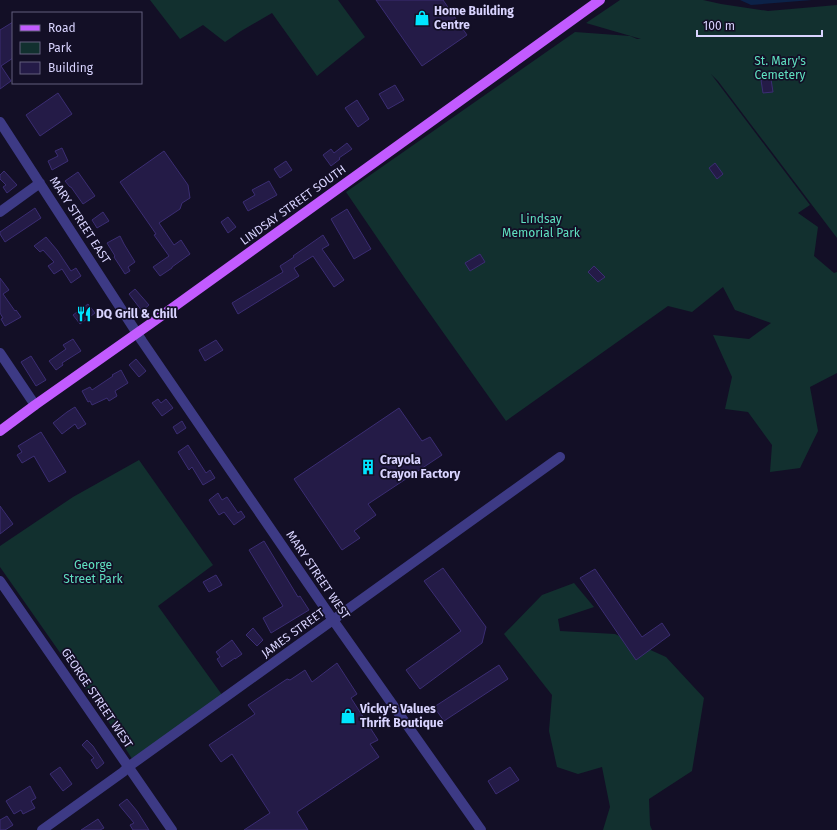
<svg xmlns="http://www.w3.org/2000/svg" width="837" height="830" font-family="'Fira Sans',sans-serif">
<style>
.green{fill:#12302f}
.water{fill:#0c2248}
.building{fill:#241b47;stroke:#3b2d73}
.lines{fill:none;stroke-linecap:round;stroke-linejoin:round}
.minor{stroke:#3d3a85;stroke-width:10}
.major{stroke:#c25bff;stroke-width:10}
.labels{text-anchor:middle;stroke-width:3.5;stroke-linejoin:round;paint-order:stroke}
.poi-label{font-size:12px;font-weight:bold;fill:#d9d4ff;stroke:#130f26;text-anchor:start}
.park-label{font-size:12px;fill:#5fe0c0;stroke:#130f26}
.street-label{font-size:12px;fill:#d9d4ff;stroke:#130f26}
</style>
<rect width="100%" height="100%" fill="#130f26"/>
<!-- green -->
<path class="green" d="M150,0H338L365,37L317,76L272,13L241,31L225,42L203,25L180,39Z
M620,0H703L721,4L768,11L837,5V238L718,81L711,74L810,205L798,213L818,227L814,256L834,273L837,272V373L810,387L818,431L800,468L770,472L772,445L748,412L725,409L732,377L713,335L749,339L771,323L735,310L723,287L692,312L668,306L506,421L406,280L346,192L575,32L630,36L637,39H641L586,23Z
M139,460L213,565L158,606L225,699L134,762L110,724L0,567V546L73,497Z
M574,583L594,607L558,619L560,631L615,634L666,657L704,698L692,771L649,799L650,825L652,830H603L610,807L602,767L578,774L557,767L549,731L552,695L504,634L542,595Z"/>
<!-- water -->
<path class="water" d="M740,0H812L751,5Z"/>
<!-- building -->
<path class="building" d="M376,0H443L467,35L422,66Z
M13,22V58L1,66L11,81L0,89V30Z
M771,79L773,92L763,93L761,80Z
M395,85L404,100L388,109L379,94Z
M58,93L72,114L40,136L26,115Z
M357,100L369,119L358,127L345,108Z
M347,143L352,149L339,158L340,159L331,166L323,155L331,149L334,153Z
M62,148L68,161L52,170L48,161L58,156L55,151Z
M164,151L188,185L190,198L182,203L180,209L159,223L174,245L181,240L190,254L172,267V268L160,276L153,267L169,256L154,235L156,234L120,182Z
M286,161L292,170L280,178L274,169Z
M715,163L723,174L717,179L709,168Z
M4,171L17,185L7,193L3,187L6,185L0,179V175Z
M78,172L95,196L83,204L71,187H70L65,181Z
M269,181L277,195L248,211L243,202L255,195L252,190Z
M35,208L41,218L5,242L0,234V232Z
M347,209L371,249L354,259L331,219Z
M103,212L109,221L97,228L92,220Z
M228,217L236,227L228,233L221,222Z
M323,235L329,245L322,249L344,280L334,287L313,256L294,268L299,276L238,314L232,303L283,272L280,266L294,257L293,256Z
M120,236L124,244L135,262L128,267L130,271L125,274L114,257L115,256L107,243Z
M46,237L57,250L71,271L76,268L81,276L71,283L62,269L54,274L48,266L54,262L43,250L40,252L34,246Z
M480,254L485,262L470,271L465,263Z
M594,266L605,277L598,282L588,272Z
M0,278L9,290L3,294L15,311L16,310L21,317L5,326L1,319L3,318L0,313Z
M135,289L149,305L142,311L129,294Z
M88,304L95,313L80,324L73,315Z
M73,339L81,351L62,363L63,365L56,370L49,361L66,349L63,345Z
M216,340L223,350L205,361L199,350Z
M31,356L46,380L36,386L21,362Z
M136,359L146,371L139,377L129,365Z
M121,370L128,383L115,391L117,396L109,401L107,398L92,405L90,401L88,402L82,391L90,387L92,390L113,376L112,375Z
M158,399L161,403L166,399L173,408L162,416L152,403Z
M75,407L86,424L78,429L75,424L62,434L53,423L67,412Z
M399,408L422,441L430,437L442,455L368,504L376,515L354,531L360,538L342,550L294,479Z
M182,421L186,428L177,434L173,427Z
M41,432L66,472L49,482L34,456L22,463L17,455L22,452L18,446Z
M188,445L206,473L210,470L215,478L203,485L192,467L189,470L178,452Z
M218,493L222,500L227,497L238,513L241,511L245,517L234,525L224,512L219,515L209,500Z
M0,506L13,524L0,534Z
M264,541L298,597L300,596L309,610L271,633L263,618L283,606L249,550Z
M443,568L486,627L482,643L420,689L406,670L461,631L424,581Z
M595,569L642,637L662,623L670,635L636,660L580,578Z
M216,575L222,585L209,592L203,582Z
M253,628L263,640L257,646L246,635Z
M232,640L242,654L235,659V658L222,667L217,659L220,657L216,652Z
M337,663L357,694L351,698L378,740L370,744L379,757L297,812L308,830H244L270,813L232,754L221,762L209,745L255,714L248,705L287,679L290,680L305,670L312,682Z
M499,665L508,679L444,721L434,707Z
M87,740L93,746L104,763L97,769L91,760L94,758L82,745Z
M60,767L72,784L63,791L50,774Z
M510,767L519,780L496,794L488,781Z
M30,786L36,798L31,801L35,808L23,814L21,810L14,814L6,801Z
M127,799L137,811L149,830H133L130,825L134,823L119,805Z
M7,816L13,825L5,830H0V820Z
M98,819L104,828L100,830H81Z"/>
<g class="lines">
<!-- minor -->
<path class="minor" d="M0,122L142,341L333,620L481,830
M0,212L40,183
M0,353L35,405
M0,581L172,830
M42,830L123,772L128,767L560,457"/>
<!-- major -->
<path class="major" d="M0,431L35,405L150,324L600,0"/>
</g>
<!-- icons -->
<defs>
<g id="shop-bare" transform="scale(1.2)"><path d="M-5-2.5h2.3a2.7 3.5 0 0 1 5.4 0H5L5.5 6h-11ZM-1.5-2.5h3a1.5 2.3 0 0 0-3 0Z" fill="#00e5ff" stroke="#130f26" stroke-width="2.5" paint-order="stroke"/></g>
<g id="restaurant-bare" transform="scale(1.2)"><path d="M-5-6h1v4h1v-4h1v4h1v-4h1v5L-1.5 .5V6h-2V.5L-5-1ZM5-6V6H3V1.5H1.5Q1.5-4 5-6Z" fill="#00e5ff" stroke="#130f26" stroke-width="2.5" paint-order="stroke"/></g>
<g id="building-bare" transform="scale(1.2)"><path d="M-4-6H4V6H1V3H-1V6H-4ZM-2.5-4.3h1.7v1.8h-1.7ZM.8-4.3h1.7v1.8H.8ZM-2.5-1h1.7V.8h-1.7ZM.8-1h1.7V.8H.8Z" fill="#00e5ff" stroke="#130f26" stroke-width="2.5" paint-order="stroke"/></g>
</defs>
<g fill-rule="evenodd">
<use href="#shop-bare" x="422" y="18"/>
<use href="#restaurant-bare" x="84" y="314"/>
<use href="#building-bare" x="368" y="467"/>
<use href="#shop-bare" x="348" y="716"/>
</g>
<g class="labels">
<!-- poi labels -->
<g class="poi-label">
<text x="434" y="15">Home Building<tspan x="434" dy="14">Centre</tspan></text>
<text x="96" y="318">DQ Grill &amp; Chill</text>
<text x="380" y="464">Crayola<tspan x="380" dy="14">Crayon Factory</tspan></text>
<text x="360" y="713">Vicky's Values<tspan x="360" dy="14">Thrift Boutique</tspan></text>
</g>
<!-- park labels -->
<g class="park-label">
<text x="780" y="65">St. Mary's<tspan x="780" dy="14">Cemetery</tspan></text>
<text x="541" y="223">Lindsay<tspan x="541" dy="14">Memorial Park</tspan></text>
<text x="93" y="569">George<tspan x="93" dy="14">Street Park</tspan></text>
</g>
<!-- street labels -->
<g class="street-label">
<text transform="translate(293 205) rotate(-36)" y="4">LINDSAY STREET SOUTH</text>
<text transform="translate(80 220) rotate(57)" y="4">MARY STREET EAST</text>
<text transform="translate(318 575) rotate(56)" y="4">MARY STREET WEST</text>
<text transform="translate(293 633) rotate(-36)" y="4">JAMES STREET</text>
<text transform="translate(97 698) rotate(56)" y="4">GEORGE STREET WEST</text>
</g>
</g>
<!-- legend -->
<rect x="12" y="12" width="130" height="72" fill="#130f26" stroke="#625e7d"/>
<rect x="20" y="25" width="20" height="6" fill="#c25bff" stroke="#625e7d"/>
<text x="48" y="32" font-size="12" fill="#d9d4ff">Road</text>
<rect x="20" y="42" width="20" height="12" fill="#12302f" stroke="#625e7d"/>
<text x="48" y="52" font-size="12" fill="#d9d4ff">Park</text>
<rect x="20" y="62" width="20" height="12" fill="#241b47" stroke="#625e7d"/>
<text x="48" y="72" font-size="12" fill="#d9d4ff">Building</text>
<!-- scale -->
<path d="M697 30v6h125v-6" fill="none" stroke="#d9d4ff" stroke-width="2"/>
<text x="703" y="30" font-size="12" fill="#d9d4ff" stroke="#130f26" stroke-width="3" paint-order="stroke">100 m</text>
</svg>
